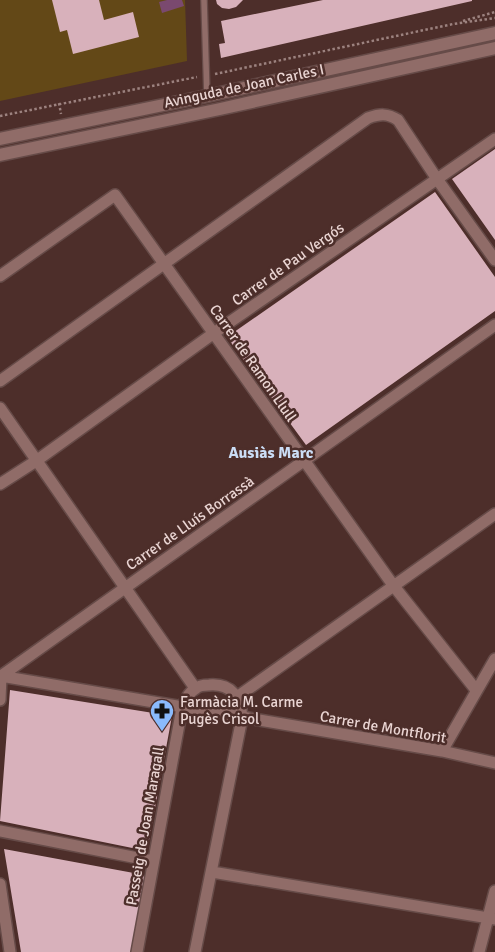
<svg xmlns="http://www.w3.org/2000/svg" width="495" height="952" font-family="Signika,sans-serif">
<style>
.green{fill:#634817}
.water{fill:#7a496f}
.building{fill:#d8b1bb}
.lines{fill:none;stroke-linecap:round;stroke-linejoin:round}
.lane-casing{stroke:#664b48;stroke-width:8}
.street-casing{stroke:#664b48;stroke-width:14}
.secondary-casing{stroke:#664b48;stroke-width:15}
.path{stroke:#9c827f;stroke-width:2.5;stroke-dasharray:2.5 2.5;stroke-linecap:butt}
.lane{stroke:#906c68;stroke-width:5.5}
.street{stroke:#906c68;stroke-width:11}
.secondary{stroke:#906c68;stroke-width:12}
.labels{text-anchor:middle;stroke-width:5;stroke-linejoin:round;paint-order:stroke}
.street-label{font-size:15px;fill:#ead5d3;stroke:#4d2e2a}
.poi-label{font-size:15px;fill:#ead5d3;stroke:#4d2e2a;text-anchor:start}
.neighbourhood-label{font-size:16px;font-weight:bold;fill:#cbddf6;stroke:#4d2e2a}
</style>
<rect width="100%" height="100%" fill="#4d2e2a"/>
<!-- green -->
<path class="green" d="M0,0H185L187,61L0,101Z"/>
<!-- water -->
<path class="water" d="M167,0H182L184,6L162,13L159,2Z"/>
<!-- building -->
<path class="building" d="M52,0H99L104,20L133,12L139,37L73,54L67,30L60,32Z
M216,0H243L236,7L229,9L222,8L217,4Z
M323,0H472V1L221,58L219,44L225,43L221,21Z
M495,149V240L452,179Z
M435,192L495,277V311L306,445L227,337Z
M10,690L172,716L147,851L0,821Z
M4,849L150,876L135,952H21Z"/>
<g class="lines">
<!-- lane casing -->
<g class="lane-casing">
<path id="lane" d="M204,0L207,96"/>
</g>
<!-- street casing -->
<g class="street-casing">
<path id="street" d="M0,276L115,195L393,585L476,690
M0,381L368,118C380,114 387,113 398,120L437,179L495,260
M0,408L195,688
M0,484L36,461L214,333L495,139
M0,676L442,751L495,763
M237,697L495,514
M0,700L1,676L495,325
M442,751L495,659
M0,831L153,861
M212,872L495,919
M0,884L10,952
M137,952L182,708C185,701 188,693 195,689C198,686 205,685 209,685C232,683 241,698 242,718L195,952
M479,952L495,891"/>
</g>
<!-- secondary casing -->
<g class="secondary-casing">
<path id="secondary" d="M0,139L207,96L495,33
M0,155L220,109L495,48"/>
</g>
<!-- path -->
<path class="path" d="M463,21L495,12
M215,74L453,24L495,18
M59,103L61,114
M0,116L197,77"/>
<!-- lane -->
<use href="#lane" class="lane"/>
<!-- street -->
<use href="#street" class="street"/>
<!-- secondary -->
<use href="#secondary" class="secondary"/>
</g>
<!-- icons -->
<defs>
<g id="pharmacy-pin" transform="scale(1.25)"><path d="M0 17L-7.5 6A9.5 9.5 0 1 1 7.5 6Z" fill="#8abafc" stroke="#4d2e2a"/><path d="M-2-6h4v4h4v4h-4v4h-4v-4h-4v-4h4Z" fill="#111"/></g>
</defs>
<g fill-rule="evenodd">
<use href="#pharmacy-pin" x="162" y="711"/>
</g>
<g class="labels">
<!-- street labels -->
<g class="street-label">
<text transform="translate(244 86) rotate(-12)" y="5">Avinguda de Joan Carles I</text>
<text transform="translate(288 264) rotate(-35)" y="5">Carrer de Pau Vergós</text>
<text transform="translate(253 363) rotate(55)" y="5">Carrer de Ramon Llull</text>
<text transform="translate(190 523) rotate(-35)" y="5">Carrer de Lluís Borrassà</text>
<text transform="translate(383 727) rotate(10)" y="5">Carrer de Montflorit</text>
<text transform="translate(145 826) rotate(-80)" y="5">Passeig de Joan Maragall</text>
</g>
<!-- poi labels -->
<g class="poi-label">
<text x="180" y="707">Farmàcia M. Carme<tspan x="180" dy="17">Pugès Crisol</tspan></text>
</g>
<!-- neighbourhood labels -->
<g class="neighbourhood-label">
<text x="271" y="458">Ausiàs Marc</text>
</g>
</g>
</svg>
